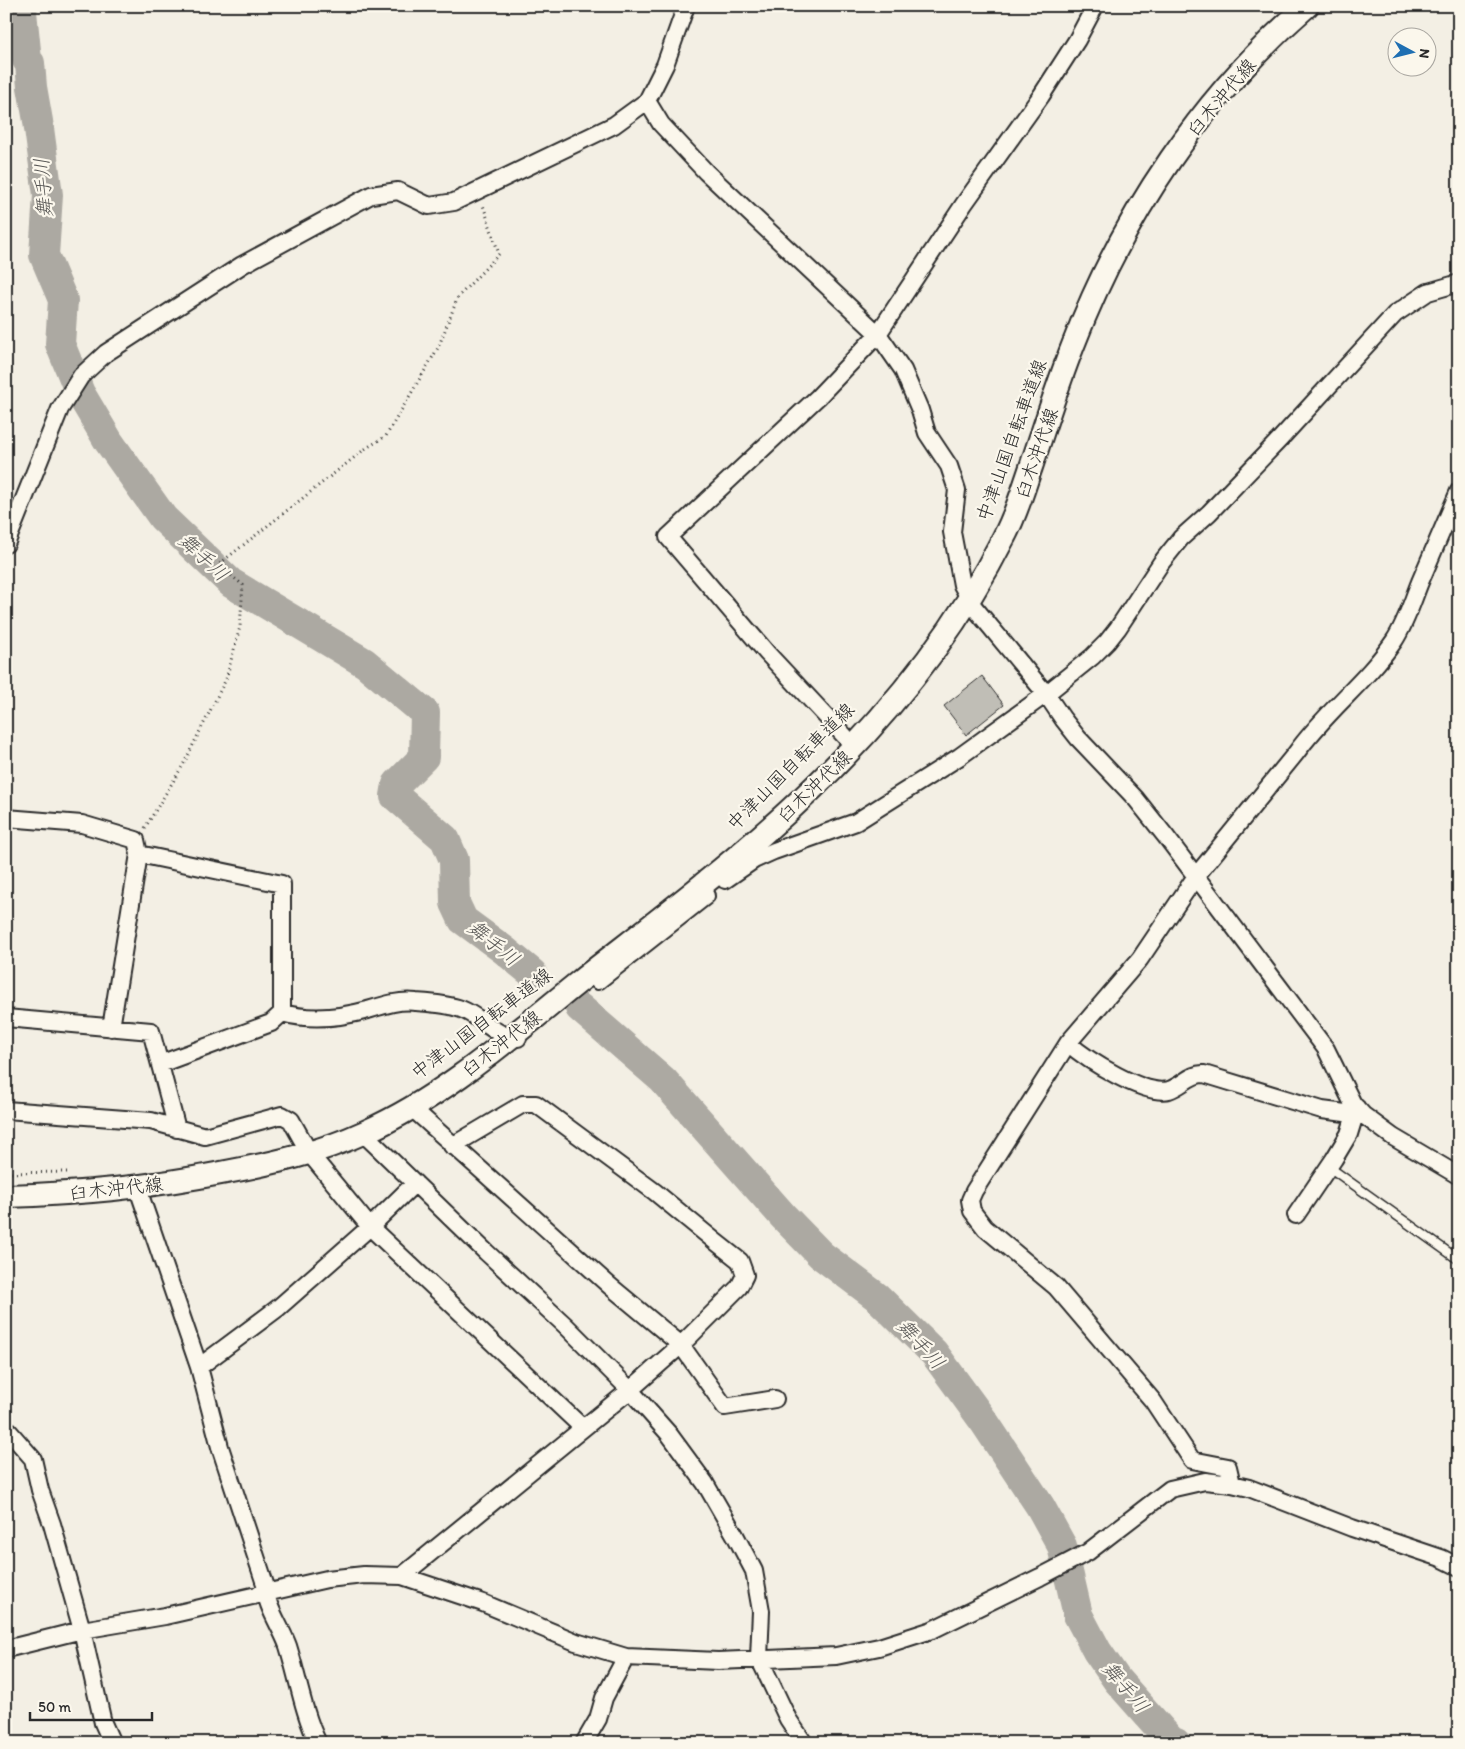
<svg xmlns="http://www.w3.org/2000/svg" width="1465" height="1749" font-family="Itim,'Klee One',sans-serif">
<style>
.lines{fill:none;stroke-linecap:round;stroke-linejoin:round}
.river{stroke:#aca9a2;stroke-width:30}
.building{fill:#c0beb6;stroke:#2b2b2b}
.service-casing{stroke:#2b2b2b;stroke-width:11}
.minor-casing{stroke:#2b2b2b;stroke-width:20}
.secondary-casing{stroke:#2b2b2b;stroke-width:26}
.path{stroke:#2b2b2b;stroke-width:3;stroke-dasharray:1 4;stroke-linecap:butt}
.service{stroke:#fbf7ec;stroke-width:8}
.minor{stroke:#fbf7ec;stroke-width:16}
.secondary{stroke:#fbf7ec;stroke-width:22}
.labels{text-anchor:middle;stroke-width:4.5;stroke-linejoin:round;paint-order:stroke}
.street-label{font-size:19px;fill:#2b2b2b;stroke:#fbf7ec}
.water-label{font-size:20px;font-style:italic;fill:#585755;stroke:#fbf7ec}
</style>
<rect width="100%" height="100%" fill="#f3efe4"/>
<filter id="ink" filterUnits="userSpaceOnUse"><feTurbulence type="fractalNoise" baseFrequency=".02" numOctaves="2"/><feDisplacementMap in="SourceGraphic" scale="10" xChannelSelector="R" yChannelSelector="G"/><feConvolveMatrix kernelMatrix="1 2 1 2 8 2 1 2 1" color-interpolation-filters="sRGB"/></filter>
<g filter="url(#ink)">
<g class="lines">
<!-- river -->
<path class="river" d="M23,6L22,12L27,60L30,63L32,87L38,121L48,195L44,255L63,300L60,344L80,393L109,442L163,518L231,583L365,663L425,713L424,757L397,784L395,796L445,839L454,860L455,903L463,920L504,950L532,973
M580,1008L663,1080L783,1216L821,1255L877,1297L934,1353L985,1423L1040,1506L1062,1546L1078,1615L1097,1651L1117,1680L1171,1741L1176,1743"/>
</g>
<!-- building -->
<path class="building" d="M982,676L1004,705L966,735L944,706Z"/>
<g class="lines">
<!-- service casing -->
<g class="service-casing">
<path id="service" d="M1329,1167L1459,1260"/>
</g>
<!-- minor casing -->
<g class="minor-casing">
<path id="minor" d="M647,101L661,124L706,172L878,334L903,370L920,410L927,433L949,466L957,490L952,532L962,585L974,607L1046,694L1063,719L1078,738L1136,799L1167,838L1326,1049L1353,1104L1363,1115L1393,1137L1459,1176
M6,544L60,409L81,376L106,353L242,265L371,195L398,191L429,206L454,202L614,125L647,101L665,65L686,6
M854,746L767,653L668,537L818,397L878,334L964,204L1041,96L1077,40L1095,6
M6,818L82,824L136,840L139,854L111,1028
M139,854L282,884V1013L271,1023L160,1064
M725,880L754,860L774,851L856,822L959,757L1046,694L1092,657L1107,642L1118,628L1161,563L1181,538L1209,513L1280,439L1395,314L1428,292L1459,283
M598,981L706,896
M282,1013C311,1021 339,1018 368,1010C384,1005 399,1000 416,1002C430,1003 448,1004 461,1009C482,1017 495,1037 518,1038
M6,1018L151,1031L177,1129
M1068,1043C1087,1060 1144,1096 1169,1090C1182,1086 1191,1073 1204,1074L1322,1110L1345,1113L1357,1108L1349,1134L1334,1159L1296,1215
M412,1108L610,1286L681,1345L725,1407L775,1399
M6,1110L151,1121L205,1136L282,1115L291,1120L310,1154L370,1227L583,1428
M363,1133L486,1252L565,1325L630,1390L669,1434L705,1483L735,1535L754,1571L761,1611L759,1658L788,1719L804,1743
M137,1186L199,1367L220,1447L265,1584C265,1606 281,1626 288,1646C298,1678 303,1712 318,1743
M199,1367L278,1308L370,1227L415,1183
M6,1428L33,1459L40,1490L52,1524L82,1630L103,1723L112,1743
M1232,1484L1228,1467L1192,1460L1153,1401L1056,1287L985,1228L972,1211L970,1200L974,1191L1068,1043L1140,959L1196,876L1296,753C1325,712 1366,682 1394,641C1406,623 1412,602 1420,582C1433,552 1446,521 1459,491
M402,1576L630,1390L681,1345L739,1287L745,1275L740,1261L716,1242L655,1192L536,1104H523L452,1146
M6,1649L82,1630L165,1616L327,1579L364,1575L402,1576L483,1603L576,1642L626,1657L718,1661L836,1656L879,1647L932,1630L1040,1577L1088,1552L1170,1489L1205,1481L1232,1484L1249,1488L1352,1528L1441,1558L1459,1567
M584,1743L598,1719L604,1698L626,1657"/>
</g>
<!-- secondary casing -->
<g class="secondary-casing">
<path id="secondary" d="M6,1196C78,1194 150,1187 221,1173C271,1164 319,1153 365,1132C444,1097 513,1035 580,981C641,933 704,886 763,834C859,750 946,652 1004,537C1016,515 1023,490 1031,467C1045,425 1058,383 1074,343C1123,215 1204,95 1307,6"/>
</g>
<!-- path -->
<path class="path" d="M145,828L183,765L226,679L240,627L243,585L218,565L365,449L386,436L438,348L458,297L499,254L483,205
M6,1173L68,1172"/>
<!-- service -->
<use href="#service" class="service"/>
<!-- minor -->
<use href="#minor" class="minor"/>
<!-- secondary -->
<use href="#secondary" class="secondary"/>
</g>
</g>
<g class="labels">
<!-- street labels -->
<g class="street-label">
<text transform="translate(1221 97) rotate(-50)" y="7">臼木沖代線</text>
<text transform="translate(1011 440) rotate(-70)" y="7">中津山国自転車道線</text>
<text transform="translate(1036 453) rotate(-71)" y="7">臼木沖代線</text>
<text transform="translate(790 766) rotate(-45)" y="7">中津山国自転車道線</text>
<text transform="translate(814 786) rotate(-44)" y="7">臼木沖代線</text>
<text transform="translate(481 1023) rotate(-37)" y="7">中津山国自転車道線</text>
<text transform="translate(501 1043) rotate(-38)" y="7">臼木沖代線</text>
<text transform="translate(116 1188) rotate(-6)" y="7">臼木沖代線</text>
</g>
<!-- water labels -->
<g class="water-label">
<text transform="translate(43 188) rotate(-94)" y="7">舞手川</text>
<text transform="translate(204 557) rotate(43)" y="7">舞手川</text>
<text transform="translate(494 943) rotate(39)" y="7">舞手川</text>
<text transform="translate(921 1344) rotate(48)" y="7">舞手川</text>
<text transform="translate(1126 1687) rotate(50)" y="7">舞手川</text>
</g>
</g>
<!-- margin -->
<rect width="1465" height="1749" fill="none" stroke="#fbf7ec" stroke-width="25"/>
<rect x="12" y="12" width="1440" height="1724" fill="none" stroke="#2b2b2b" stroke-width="2" filter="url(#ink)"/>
<!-- north arrow -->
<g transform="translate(1412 52) rotate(97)"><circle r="24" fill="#fbf7ec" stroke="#a8a59f"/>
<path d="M0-4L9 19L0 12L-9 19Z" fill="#1f6fb2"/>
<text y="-8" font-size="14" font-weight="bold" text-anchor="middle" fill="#2b2b2b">N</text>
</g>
<!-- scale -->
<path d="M30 1712v8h122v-8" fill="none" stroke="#2b2b2b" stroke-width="2.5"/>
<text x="38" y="1712" font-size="15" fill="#2b2b2b" stroke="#fbf7ec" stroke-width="4" paint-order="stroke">50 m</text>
</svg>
